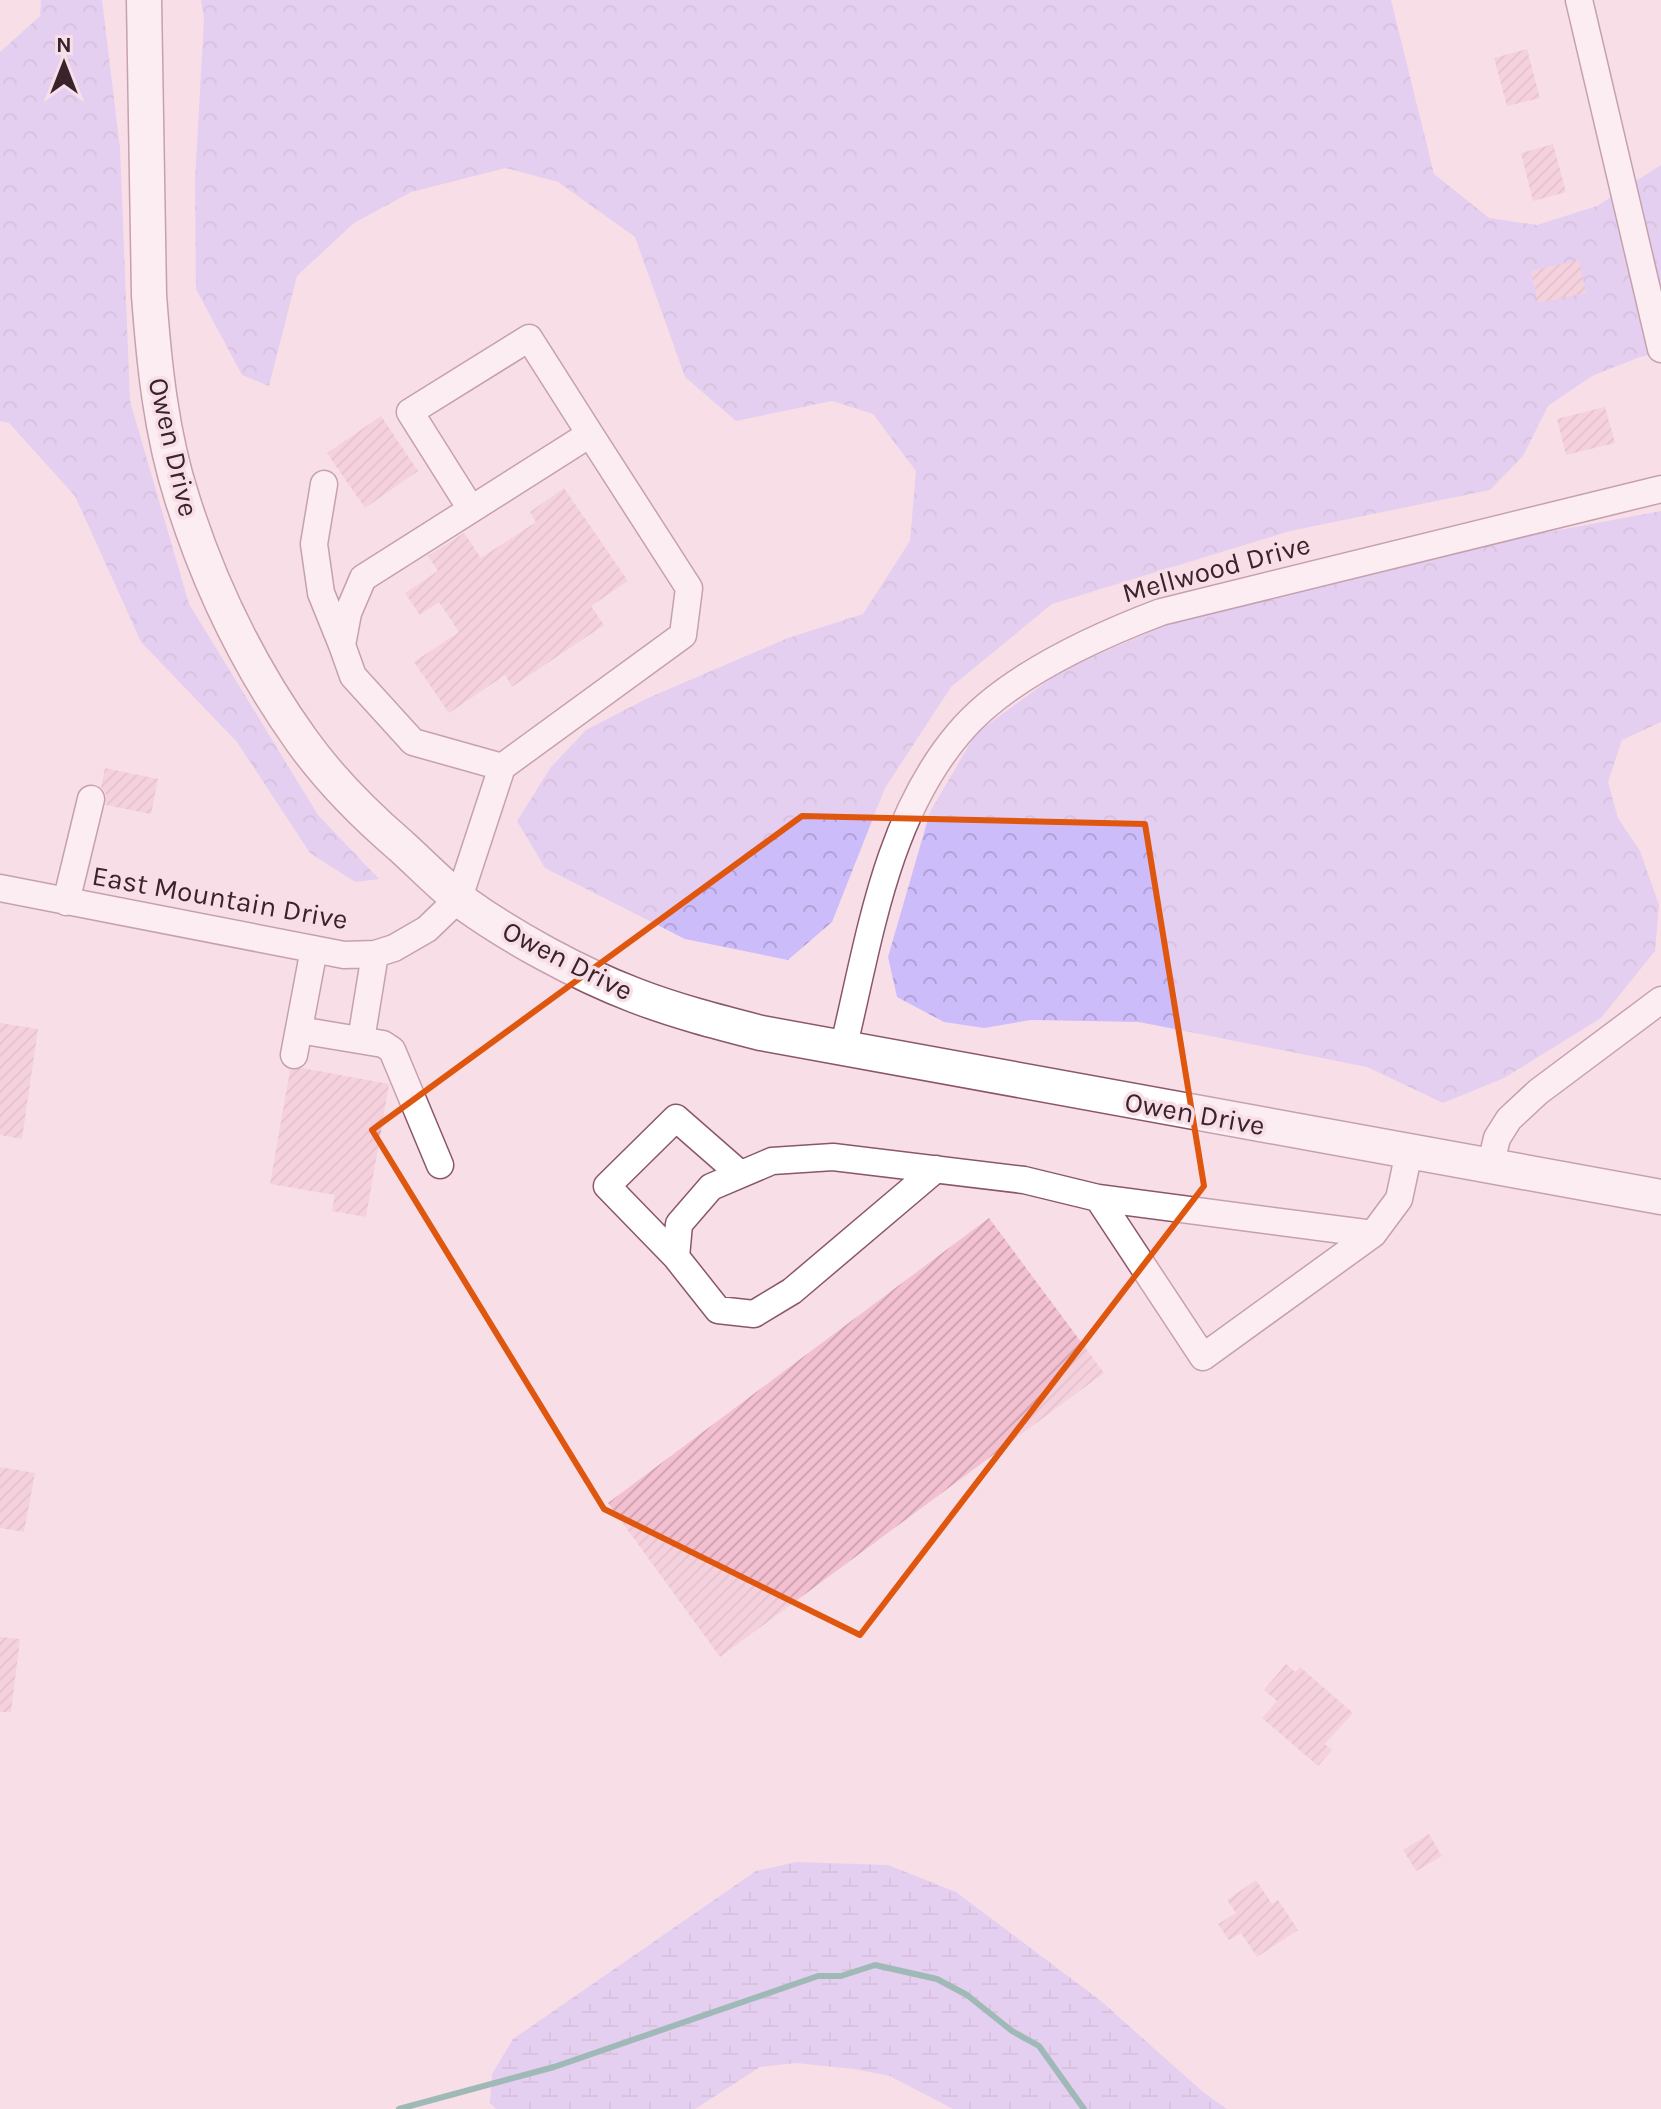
<svg xmlns="http://www.w3.org/2000/svg" width="1661" height="2109" font-family="Karla,sans-serif">
<style>
.forest{fill:url(#forest-crowns)}
.wetland{fill:url(#wetland-marsh)}
.lines{fill:none;stroke-linecap:round;stroke-linejoin:round}
.stream{stroke:#348c7c;stroke-width:6}
.building{fill:url(#building-hatch)}
.minor-casing{stroke:#8b566a;stroke-width:29}
.major-casing{stroke:#8b566a;stroke-width:37}
.minor{stroke:#fff;stroke-width:26}
.major{stroke:#fff;stroke-width:34}
.marked{fill:none;stroke:#df560e;stroke-width:6;stroke-linejoin:round}
.labels{text-anchor:middle;stroke-width:7;stroke-linejoin:round;paint-order:stroke}
.street-label{font-size:28px;fill:#3a232b;stroke:#f8dfe7}
</style>
<defs>
<pattern id="forest-crowns" width="20" height="18" patternUnits="userSpaceOnUse" patternTransform="scale(2)"><rect width="20" height="18" fill="#cdbcfa"/><path d="M2 6a3 3 0 1 1 6 0M12 15a3 3 0 1 1 6 0" fill="none" stroke="#b1a1d6"/></pattern>
<pattern id="wetland-marsh" width="20" height="14" patternUnits="userSpaceOnUse" patternTransform="scale(2)"><rect width="20" height="14" fill="#cdbcfa"/><path d="M1 5h8M5 5V1M11 12h8M15 12V8" fill="none" stroke="#b1a1d6"/></pattern>
<pattern id="building-hatch" width="6" height="6" patternUnits="userSpaceOnUse" patternTransform="scale(2)"><rect width="6" height="6" fill="#f2c0d1"/><path d="M-1 1l2-2M0 6l6-6M5 7l2-2" fill="none" stroke="#d0a5b4"/></pattern>
</defs>
<rect width="100%" height="100%" fill="#f8dfe7"/>
<!-- forest -->
<path class="forest" d="M41,0H102L120,148L130,401L189,604L318,815L379,879L355,882L310,853L237,742L141,642L75,496L9,423L0,421V52L40,16Z
M201,0H1391L1434,174L1489,218L1537,225L1597,206L1661,165V352L1640,357L1592,376L1548,406L1523,456L1490,490L1290,531L1052,604L951,687L885,788L832,922L788,960L685,939L545,868L517,821L551,767L586,730L648,698L788,638L863,614L910,541L916,471L873,414L832,401L736,421L685,377L635,237L558,182L506,168L411,192L354,223L297,276L269,386L242,375L196,289L195,180L204,19Z
M1661,511V722L1622,740L1608,782L1618,818L1640,851L1659,905L1655,951L1601,1018L1504,1078L1443,1103L1367,1067L1139,1022L1031,1020L984,1028L944,1022L897,997L888,957L930,812L976,733L1064,669L1189,615L1468,547Z"/>
<!-- wetland -->
<path class="wetland" d="M796,1862L888,1865L956,1892L1101,2001L1203,2092L1227,2109H953L890,2076L854,2069L796,2063L760,2067L695,2109H496L490,2103L492,2074L513,2039L756,1871Z"/>
<g class="lines">
<!-- stream -->
<path class="stream" d="M399,2109L554,2067L818,1976H841L875,1965L937,1979L967,1995L1012,2031L1039,2046L1084,2109"/>
</g>
<!-- building -->
<path class="building" d="M1527,49L1540,98L1507,106L1494,58Z
M1553,144L1566,192L1533,201L1521,153Z
M1579,260L1586,293L1538,303L1531,271Z
M1605,407L1615,443L1566,455L1557,419Z
M381,416L418,471L365,508L327,453Z
M564,488L628,581L591,606L604,625L512,687L505,675L449,713L414,662L459,632L439,602L420,615L405,593L438,571L428,556L464,533L481,558L536,522L530,512Z
M105,768L158,779L151,814L106,805V795L101,787Z
M0,1023L38,1029L22,1139L0,1135Z
M302,1068L389,1084L366,1217L332,1211L335,1195L270,1184L290,1070Z
M989,1218L1104,1373L720,1657L608,1503Z
M0,1467L35,1473L24,1532L0,1528Z
M0,1637L20,1639L11,1712H0Z
M1286,1664L1295,1672L1300,1667L1353,1713L1325,1744L1332,1750L1318,1766L1262,1718L1277,1701L1264,1690Z
M1429,1834L1442,1856L1416,1871L1403,1850Z
M1256,1880L1272,1904L1278,1900L1298,1930L1257,1957L1241,1933L1229,1940L1218,1924L1236,1913L1227,1900Z"/>
<g class="lines">
<!-- minor casing -->
<g class="minor-casing">
<path id="minor" d="M1579,0L1661,349
M324,484L314,544L321,593L342,645
M471,509L410,412L529,338L590,434
M0,888L344,955L375,954L394,948L427,929L459,898L502,767L683,635L689,588L590,434L363,578L348,613L342,645L353,676L413,742L502,767
M66,902L91,799
M299,1030L383,1044L392,1050L440,1165
M361,1040L375,954
M843,1049C869,942 885,820 959,733C1006,677 1095,637 1161,612L1661,489
M294,1055L314,949
M1490,1167L1497,1138L1509,1119L1538,1092L1661,1000
M936,1169L792,1291L754,1314L718,1310L676,1257L679,1224L711,1187L772,1161L833,1157L1024,1180L1098,1198L1203,1357L1373,1234L1399,1199L1409,1152
M1098,1198L1373,1234
M676,1257L607,1186L676,1118L740,1174"/>
</g>
<!-- major casing -->
<g class="major-casing">
<path id="major" d="M144,0L149,295C154,363 161,433 182,498C209,584 249,667 302,741C330,780 365,815 401,846C422,865 442,886 464,903C511,937 579,974 634,995C675,1011 718,1022 761,1033L1661,1197"/>
</g>
<!-- minor -->
<use href="#minor" class="minor"/>
<!-- major -->
<use href="#major" class="major"/>
</g>
<!-- marked area -->
<path d="M0 0H1661V2109H0ZM802,816L1145,824L1204,1186L860,1635L604,1509L372,1130Z" fill="#f8dfe7" fill-opacity=".55" fill-rule="evenodd"/>
<path class="marked" d="M802,816L1145,824L1204,1186L860,1635L604,1509L372,1130Z"/>
<g class="labels">
<!-- street labels -->
<g class="street-label">
<text transform="translate(174 447) rotate(77)" y="10">Owen Drive</text>
<text transform="translate(1216 568) rotate(-15)" y="10">Mellwood Drive</text>
<text transform="translate(220 897) rotate(10)" y="10">East Mountain Drive</text>
<text transform="translate(568 960) rotate(27)" y="10">Owen Drive</text>
<text transform="translate(1195 1113) rotate(10)" y="10">Owen Drive</text>
</g>
</g>
<!-- north arrow -->
<g transform="translate(64 64)" stroke="#f8dfe7" stroke-width="6" paint-order="stroke">
<path d="M0-6L14 30L0 20L-14 30Z" fill="#3a232b"/>
<text y="-12" font-size="22" font-weight="bold" text-anchor="middle" fill="#3a232b">N</text>
</g>
</svg>
